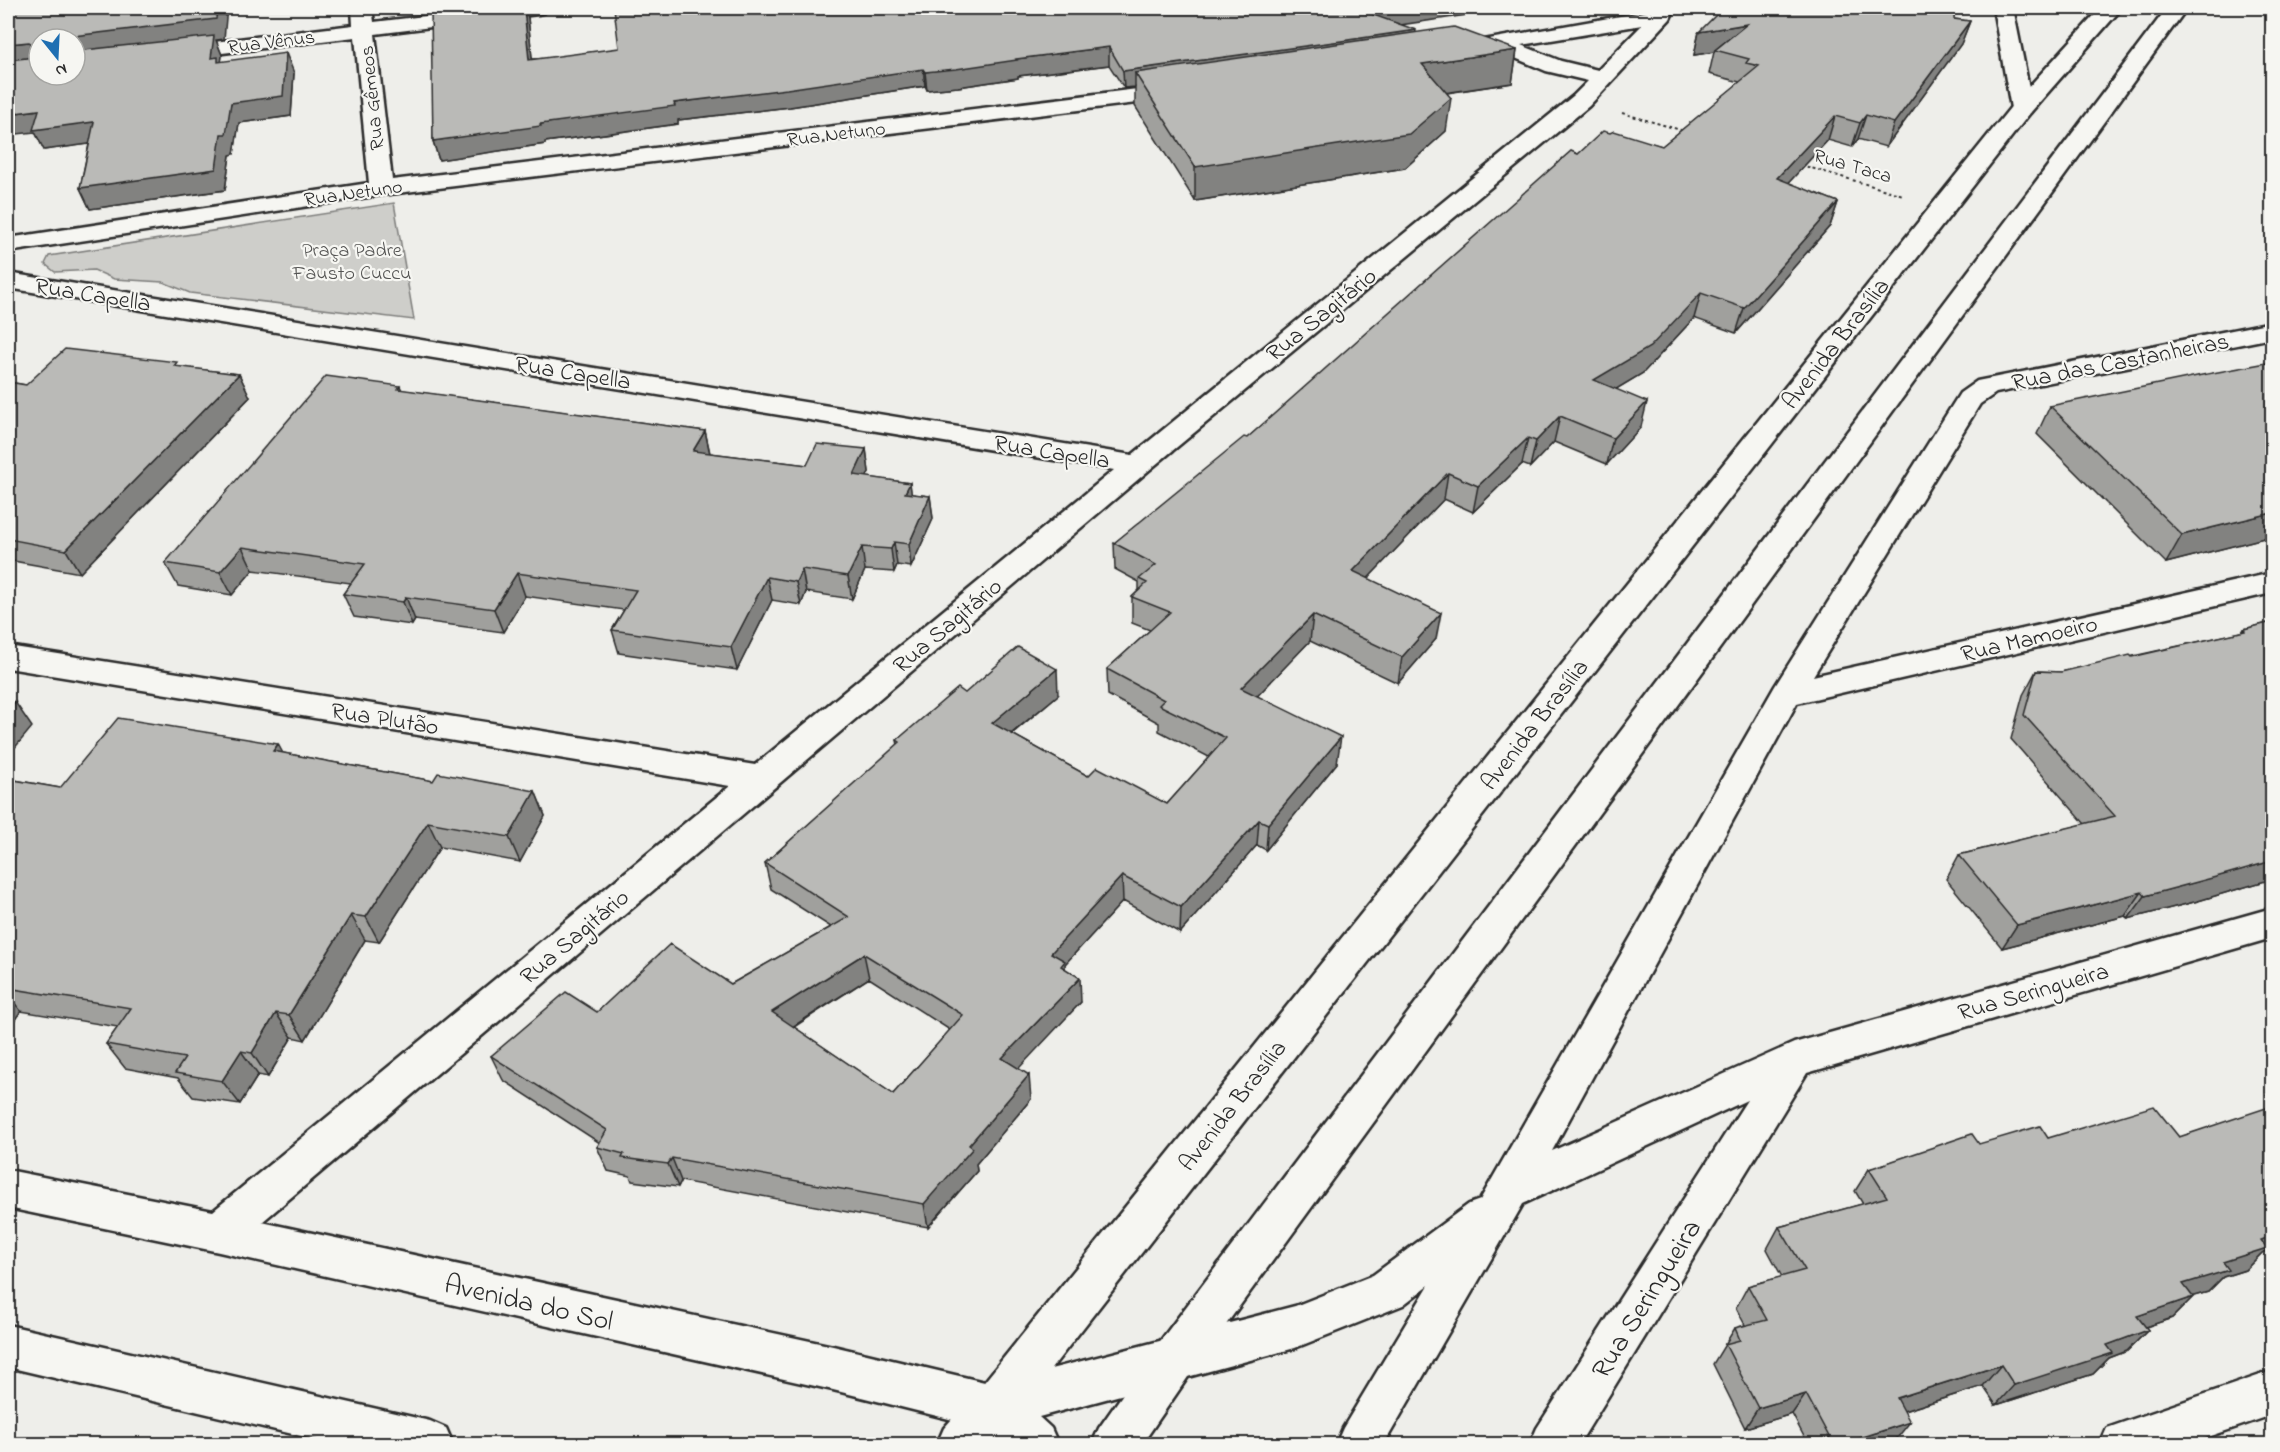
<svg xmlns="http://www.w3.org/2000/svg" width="2280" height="1452" font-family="'Indie Flower',sans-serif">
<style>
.green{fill:#cececa;stroke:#7c7c7a;stroke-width:1.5}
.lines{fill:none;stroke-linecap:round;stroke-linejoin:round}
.minor-casing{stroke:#2b2b2b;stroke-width:5}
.major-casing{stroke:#2b2b2b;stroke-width:5}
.highway-casing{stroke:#2b2b2b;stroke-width:5}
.path{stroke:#2b2b2b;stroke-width:2;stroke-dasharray:3 3;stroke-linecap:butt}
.minor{fill:#f6f6f2;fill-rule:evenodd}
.major{fill:#f6f6f2;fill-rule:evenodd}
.highway{fill:#f6f6f2;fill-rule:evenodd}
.wall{fill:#a0a09d;stroke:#2b2b2b;stroke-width:1.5;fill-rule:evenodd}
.shaded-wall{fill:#828280;stroke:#2b2b2b;stroke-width:1.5}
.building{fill:#babab7;stroke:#2b2b2b;stroke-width:1.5;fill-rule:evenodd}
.labels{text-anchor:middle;stroke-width:4.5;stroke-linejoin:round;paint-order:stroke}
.far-street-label{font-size:20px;fill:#2b2b2b;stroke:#f6f6f2}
.far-park-label{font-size:20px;fill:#545453;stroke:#f6f6f2}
.street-label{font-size:24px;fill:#2b2b2b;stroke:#f6f6f2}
.near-street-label{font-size:28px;fill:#2b2b2b;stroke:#f6f6f2}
</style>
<rect width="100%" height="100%" fill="#eeeeea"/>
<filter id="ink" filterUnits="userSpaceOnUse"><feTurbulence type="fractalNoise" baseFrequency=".0167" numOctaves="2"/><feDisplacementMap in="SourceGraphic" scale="12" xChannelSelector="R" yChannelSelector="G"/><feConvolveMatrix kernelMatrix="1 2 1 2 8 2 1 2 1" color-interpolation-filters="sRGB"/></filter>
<g filter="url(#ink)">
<!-- green -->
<path class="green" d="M394,203L414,320L190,293L163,282L114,279L94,270L55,272L45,264L49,256Z"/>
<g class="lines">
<!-- minor casing -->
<g class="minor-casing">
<path id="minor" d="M352,8H372L374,22L493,8H548L545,12L538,14L375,34L392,180L1178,84L1186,86L1189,91L1186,96L1178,98L381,195L8,252V238L369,183L355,37L173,59L166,57L162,53L166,49L173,47L353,25Z
M1655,8H1675L1670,19L1589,106L1148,471L262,1222L833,1346L993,1384L1295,1306L1373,1275L1469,1204L1480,1200L1775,686L1960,393L1977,381L2272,322V338L1996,393L1980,404L1813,676L2272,573V593L1797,703L1552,1151L1794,1043L2272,908V938L1807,1073L1579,1444H1530L1537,1428L1747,1100L1523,1204L1384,1444H1336L1343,1428L1429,1285L1403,1305L1295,1348L1039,1417L1051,1428L1058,1444H1001L981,1427L833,1390L219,1252L8,1208V1170L213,1211L730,786L8,668V646L755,765L1114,470L8,288V273L1132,455L1573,96L1588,81L1546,71L1496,50L1457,56L1450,54L1447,50L1450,46L1654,10ZM1642,25L1598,70L1561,61L1521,45Z
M8,1325L430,1421L446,1428L453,1444H335L8,1367Z
M2272,1371V1415L2188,1444H2100L2107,1428Z"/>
</g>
<!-- major casing -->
<g class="major-casing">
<path id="major" d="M1993,8H2013L2033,108L2030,113L2022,115L2014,113L2011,108Z"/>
</g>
<!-- highway casing -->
<g class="highway-casing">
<path id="highway" d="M2101,8H2122L2030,113L1009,1423L990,1444H937L944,1428L977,1391L2014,103Z
M2167,8H2187L1190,1374L1142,1444H1092L1099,1428L1158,1344Z"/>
</g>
<!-- path -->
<path class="path" d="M1622,113L1684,131
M1801,165L1903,195"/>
<!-- minor -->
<use href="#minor" class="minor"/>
<!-- major -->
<use href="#major" class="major"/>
<!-- highway -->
<use href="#highway" class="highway"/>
</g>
<!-- wall -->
<path class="wall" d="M8,8L224,39L216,40L222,55L221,62L294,73L291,116L239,123L234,154L230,155L225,190L90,209L80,188L89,144L44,150L35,132Z
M434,8L528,18L532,59L1402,25L1415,33L1517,50L1512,83L1447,93L1446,131L1405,168L1195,201L1135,106V87L1124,88L1109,65L1018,76V78L958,87L927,90L925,86L790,107L678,120V124L545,142V144L439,160L433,141L435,11Z
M1954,19L1970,21L1961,44L1886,147L1858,139L1852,147L1828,140L1788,183L1838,202L1830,226L1736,333L1694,318L1643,373L1616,389L1641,427L1607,464L1554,442L1530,467L1522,464L1473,512L1444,499L1368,578L1436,639L1398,683L1310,641L1257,696L1337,763L1266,850L1257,845L1180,933L1123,901L1065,964V969L1081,1002L1018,1068L1031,1099L976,1164L977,1171L928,1227L681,1181L678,1187L632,1181L630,1176L608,1171L597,1147L600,1143L503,1080L491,1056L597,1012L731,984L831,927L771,889L765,863L898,745L897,740L965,693L1058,695L1012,734L1088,776L1167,804L1209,757L1159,731V723L1108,695L1107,669L1150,630L1132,623V597L1139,590V582L1115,569L1114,543L1247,438L1578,154L1610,133L1662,146L1740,82L1709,74L1714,52L1694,55L1699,32ZM869,978L950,1030L893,1094L794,1027Z
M179,367L239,374L250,397L80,573L8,560V382L26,385Z
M400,386L402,390L705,431L710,453L807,465L866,449L869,472L866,477L910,483L911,494L930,496L933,519L911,567L897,565L894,572L865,570L852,599L806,592L801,605L772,600L737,670L619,653L612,630L624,610L525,596L503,632L415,620L412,625L354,617L343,594L351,583L253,570L232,595L178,586L165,563Z
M2050,406L2272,536L2166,563L2037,434Z
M2272,622V879L2198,901L2128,919L2125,916L2002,948L1946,879L1959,855L2085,824L2011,739L2023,695L2036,671L2061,672L2242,632L2244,629Z
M283,753L433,781L535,791L545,816L520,862L440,847L379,942L365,940L305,1040L292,1037L268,1077L258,1075L240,1104L193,1097L178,1078L125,1068L106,1044L118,1027L21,1011L8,1029V779L60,788Z
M2272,1039V1049L2268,1044Z
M2272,1089V1102L2266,1095Z
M2048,1138L2262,1253L2245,1270L2223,1277L2208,1292L2193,1296V1297L2172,1318L2145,1327L2148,1330L2127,1351L2109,1358L2093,1374L1996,1405L1983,1386L1904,1411L1894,1442L1885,1444H1808L1792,1414L1745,1428L1713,1364L1735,1328L1745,1325L1736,1308L1748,1286L1782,1277L1767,1249L1779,1227L1863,1204L1855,1191L1869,1169L1979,1144Z"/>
<!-- shaded-wall -->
<path class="shaded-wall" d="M217,8H227L224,39L216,40L222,55L221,64L75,57V39H64L65,37Z
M434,8H477L436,12Z
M524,8H525L528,18L534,77L529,60Z
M1402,8H1513L1367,30L1368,13Z
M1970,21L1961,44L1886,147L1894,123Z
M1747,24L1715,50L1714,52L1694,55L1699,32Z
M1416,30L1414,47L1135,73V87L1124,88L1123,71Z
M29,42L35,53H32L36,62L8,65V44Z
M1109,47V65L1018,76V78L958,87L927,90L925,72L1016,59Z
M1517,50L1512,83L1417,97L1422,64Z
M286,53L294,73L291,116L239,123L234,154L230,155L225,190L90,209L80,188L221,134L231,103Z
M923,69L925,86L790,107L678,120V124L545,142V144L439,160L433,141L674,103Z
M1451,98L1446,131L1405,168L1195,201V167Z
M39,110L94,122L104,142L44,150L35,132L8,135V114Z
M1866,115L1858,139L1852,147L1860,123Z
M1835,116L1828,140L1770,203L1777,178Z
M1838,202L1830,226L1736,333L1744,308Z
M1701,293L1694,318L1643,373L1588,406L1594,380Z
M239,374L250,397L80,573L66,550Z
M1647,402L1641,427L1607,464L1613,438Z
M1560,416L1554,442L1530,467L1536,441Z
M705,431L710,454L693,451Z
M1528,438L1522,464L1473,512L1478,486Z
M866,449L869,472L857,498L854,475Z
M1448,473L1444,499L1350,597L1353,571Z
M910,483L913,506L905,493Z
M930,496L933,519L911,567L909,544Z
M2272,513V536L2166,563L2182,535Z
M894,542L897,565L894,572L891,549Z
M242,547L253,570L232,595L220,572Z
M862,547L865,570L852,599L848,576Z
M802,569L806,592L801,605L796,582Z
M517,573L525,596L503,632L494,609Z
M767,577L772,600L737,670L731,647Z
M406,597L415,620L412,625L403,602Z
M1441,613L1436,639L1398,683L1402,657Z
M1313,615L1310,641L1240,714L1241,688Z
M1057,669L1058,695L994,748L992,723Z
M15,702L32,727L8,756V710Z
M1341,737L1337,763L1266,850L1268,824Z
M278,744L292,770L273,751Z
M535,791L545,816L520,862L509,837Z
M1259,820L1257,845L1180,933L1181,907Z
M428,822L440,847L379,942L366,917Z
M2272,861V879L2198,901L2128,919L2145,896Z
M1122,876L1123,901L1065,964L1066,986L1051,953Z
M2142,892L2125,916L2002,948L2017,925Z
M351,915L365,940L305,1040L289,1015Z
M864,954L869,978L778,1036L772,1012Z
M1080,978L1081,1002L1005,1083L1002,1058Z
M8,995L21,1011L8,1029Z
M276,1013L292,1037L268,1077L252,1053Z
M241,1051L258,1075L240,1104L222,1081Z
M1029,1075L1031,1099L976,1164L977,1171L928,1227L924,1204L969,1145Z
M672,1158L681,1181L678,1187L668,1164Z
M2272,1236V1250L2262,1253L2245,1270L2223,1277L2208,1292L2162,1305L2183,1284L2261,1240Z
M2193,1297L2172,1318L2117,1337L2137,1316Z
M2148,1330L2127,1351L2109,1358L2093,1374L1996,1405L2014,1385L2107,1345Z
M2001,1365L1983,1386L1881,1418L1897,1398Z
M1806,1394L1792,1414L1745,1428L1758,1408Z
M1910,1422L1894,1442L1885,1444H1841Z"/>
<!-- building -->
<path class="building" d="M8,8H217L216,19L65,37L64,39H39V75H75V51L214,36L211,58L218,57V62L286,53L283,96L231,103L226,134H221L216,169L80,188L94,122L33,130L39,110L8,114V60L36,57L37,53H32V44L29,42L8,44Z
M464,8H524L529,60L619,48L614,8H1402L1368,13L1416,30L1341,41L1123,71L1109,47L1016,59L1017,60L956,69L925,72L923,69L787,89L674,103L675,106L540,124L541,126L433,141L431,11Z
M1723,8H1955L1954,19L1970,21L1894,123L1866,115L1860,123L1835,116L1777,178L1838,202L1744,308L1701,293L1650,347L1594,380L1647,402L1613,438L1560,416L1536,441L1528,438L1478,486L1448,473L1353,571L1441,613L1402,657L1313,615L1241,688L1341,737L1268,824L1259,820L1181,907L1122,876L1051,953L1065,961L1061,966L1080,978L1002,1058L1029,1075L969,1145L973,1148L924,1204L672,1158L668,1164L622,1158L624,1154L597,1147L607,1130L491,1056L566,992L597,1012L670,944L731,984L849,917L765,863L900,742L897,740L958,688L965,693L1018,647L1057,669L992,723L1088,776L1097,767L1167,804L1226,738L1159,705L1164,700L1107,669L1170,612L1132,597L1147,583L1139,579L1156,565L1114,543L1244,437L1247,438L1571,151L1578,154L1603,131L1610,133L1614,131L1662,146L1759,66L1746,63L1749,59L1715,50L1747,24L1699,32ZM864,954L963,1015L893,1094L772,1012Z
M1454,27L1517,50L1422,64L1451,98L1409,134L1195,167L1135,73Z
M65,349L177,362L174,366L239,374L66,550L8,539V382L26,385Z
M2272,362V513L2182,535L2050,406L2202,375Z
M326,376L400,386L398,389L705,431L693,451L807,465L817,444L866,449L854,475L910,483L905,493L930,496L909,544L894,542L891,549L862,547L848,576L802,569L796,582L767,577L731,647L612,630L636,590L517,573L494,609L406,597L403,602L343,594L365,564L242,547L220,572L165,563Z
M2272,622V861L2216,877L2145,896L2142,892L2017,925L1959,855L2115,816L2024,715L2036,671L2061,672L2130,655L2132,657L2245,631L2244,629Z
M8,700L15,702L8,710Z
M118,718L278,744L273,751L433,781L438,773L535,791L509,837L428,822L366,917L351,915L289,1015L276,1013L252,1053L241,1051L222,1081L175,1073L185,1058L106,1044L131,1008L8,988V779L60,788Z
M2154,1106L2179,1137L2272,1106V1236L2261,1240L2267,1248L2223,1262L2229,1270L2183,1284L2193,1297L2137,1316L2148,1330L2107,1345L2113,1353L2014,1385L2001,1365L1897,1398L1910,1422L1841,1444H1833L1806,1394L1758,1408L1725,1344L1740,1340L1735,1328L1767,1320L1748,1286L1805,1270L1779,1227L1887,1197L1869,1169L1972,1134L1979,1144L2040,1126L2048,1138Z"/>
</g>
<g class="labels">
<!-- far-street labels -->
<g class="far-street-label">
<text transform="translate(271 41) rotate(-7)" y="7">Rua Vênus</text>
<text transform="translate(371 98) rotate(-96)" y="7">Rua Gêmeos</text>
<text transform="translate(836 133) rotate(-7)" y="7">Rua Netuno</text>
<text transform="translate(1853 165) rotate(16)" y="7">Rua Taca</text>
<text transform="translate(353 192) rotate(-8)" y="7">Rua Netuno</text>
</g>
<!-- far-park labels -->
<g class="far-park-label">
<text x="352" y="256">Praça Padre<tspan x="352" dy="23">Fausto Cuccu</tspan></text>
</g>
<!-- street labels -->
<g class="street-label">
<text transform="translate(93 294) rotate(9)" y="8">Rua Capella</text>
<text transform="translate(1321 314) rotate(-39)" y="8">Rua Sagitário</text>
<text transform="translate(1835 343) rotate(-52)" y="8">Avenida Brasília</text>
<text transform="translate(2120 361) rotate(-11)" y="8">Rua das Castanheiras</text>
<text transform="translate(573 372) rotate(9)" y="8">Rua Capella</text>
<text transform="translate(1052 451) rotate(9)" y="8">Rua Capella</text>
<text transform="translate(947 625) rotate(-40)" y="8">Rua Sagitário</text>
<text transform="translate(2029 638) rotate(-13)" y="8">Rua Mamoeiro</text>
<text transform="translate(385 718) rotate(9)" y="8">Rua Plutão</text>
<text transform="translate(1534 724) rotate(-52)" y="8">Avenida Brasília</text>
<text transform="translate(574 936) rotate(-40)" y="8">Rua Sagitário</text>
<text transform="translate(2033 991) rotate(-16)" y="8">Rua Seringueira</text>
<text transform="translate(1232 1105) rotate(-52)" y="8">Avenida Brasília</text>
</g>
<!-- near-street labels -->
<g class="near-street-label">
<text transform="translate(1645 1298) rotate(-58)" y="10">Rua Seringueira</text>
<text transform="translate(529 1301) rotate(13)" y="10">Avenida do Sol</text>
</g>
</g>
<!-- margin -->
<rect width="2280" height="1452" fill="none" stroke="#f6f6f2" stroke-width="30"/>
<rect x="15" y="15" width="2250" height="1422" fill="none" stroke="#2b2b2b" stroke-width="2" filter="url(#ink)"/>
<!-- north arrow -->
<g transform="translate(57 57) rotate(162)"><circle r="28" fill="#f6f6f2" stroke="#a5a5a2" stroke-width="1.5"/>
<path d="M0-4.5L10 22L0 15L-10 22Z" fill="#1f6fb2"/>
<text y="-9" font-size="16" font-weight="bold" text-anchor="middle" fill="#2b2b2b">N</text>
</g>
</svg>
